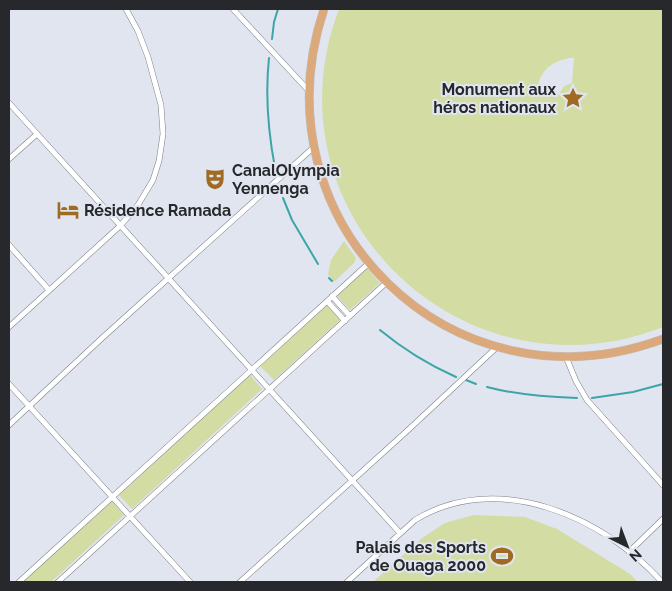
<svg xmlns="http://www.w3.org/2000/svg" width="672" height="591" font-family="Raleway,sans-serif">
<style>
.green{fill:#d2dca3;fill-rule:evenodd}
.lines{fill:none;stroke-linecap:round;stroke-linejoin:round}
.stream{stroke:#3da5a7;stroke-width:2}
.minor-casing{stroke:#7c7f89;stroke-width:6}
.primary-casing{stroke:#c2c3c4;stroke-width:9}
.minor{stroke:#fff;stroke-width:5}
.primary{stroke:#dba97c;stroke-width:8}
.labels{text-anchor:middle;stroke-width:4;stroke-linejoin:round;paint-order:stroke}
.poi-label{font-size:16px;font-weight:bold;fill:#26282c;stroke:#e1e5f0;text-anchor:end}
</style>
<rect width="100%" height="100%" fill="#e1e5f0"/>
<!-- green -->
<path class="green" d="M339,9H663V327C462,406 262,212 339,9ZM569,58H574L572,83L564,86L559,94L536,92C541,71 548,63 569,58Z
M344,241L356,258L354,263L334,282L328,274L331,260Z
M367,268L380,283L350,310L336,295Z
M327,304L341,319L274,380L260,366Z
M250,375L262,389L132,509L119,495Z
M111,500L124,515L51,582H21Z
M474,515L525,517L557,529L630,574L638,582H373L422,538L445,523Z"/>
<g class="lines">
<!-- stream -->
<path class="stream" d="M272,39L274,22L278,9
M269,58C265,95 268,131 275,168
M283,198L292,220L318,264
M329,278L332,281
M380,330C403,349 429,365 456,377
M466,380L476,384
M487,387C517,395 546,397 577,398
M592,398L633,392L663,384"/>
<!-- minor casing -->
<g class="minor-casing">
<path id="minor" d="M233,9L309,91
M9,103L400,533
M9,159L37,134
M9,245L49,290
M332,296L350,316
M327,301L345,321
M9,327L120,226L138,205L153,180L159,161L163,134L161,105L148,57L138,31L126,9
M566,357L576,381L587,400L663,485
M9,384L190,582
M9,425L101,339L314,147
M629,552L663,519
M19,582L369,263
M58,582L387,282
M240,582L407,431L497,347
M347,582L415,520C497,470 603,516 662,582"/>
</g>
<!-- primary casing -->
<g class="primary-casing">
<path id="primary" d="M324,9C253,222 452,417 663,339"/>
</g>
<!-- minor -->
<use href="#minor" class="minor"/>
<!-- primary -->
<use href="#primary" class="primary"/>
</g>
<!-- icons -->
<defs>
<g id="sight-bare" transform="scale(1.725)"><path d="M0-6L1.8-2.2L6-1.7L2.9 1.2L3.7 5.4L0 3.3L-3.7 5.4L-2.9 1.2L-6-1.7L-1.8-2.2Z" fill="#9f6b22" stroke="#e1e5f0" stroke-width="2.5" paint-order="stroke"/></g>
<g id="theatre-bare" transform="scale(1.725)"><path d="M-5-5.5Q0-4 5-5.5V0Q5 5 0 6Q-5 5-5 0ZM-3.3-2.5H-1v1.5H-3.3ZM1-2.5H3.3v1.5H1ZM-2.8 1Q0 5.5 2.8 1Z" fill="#9f6b22" stroke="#e1e5f0" stroke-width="2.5" paint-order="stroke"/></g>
<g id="hotel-bare" transform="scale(1.725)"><path d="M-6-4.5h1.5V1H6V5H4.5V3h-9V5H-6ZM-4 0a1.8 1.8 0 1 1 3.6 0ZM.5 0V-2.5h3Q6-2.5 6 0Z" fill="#9f6b22" stroke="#e1e5f0" stroke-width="2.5" paint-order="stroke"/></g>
<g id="stadium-bare" transform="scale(1.725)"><path d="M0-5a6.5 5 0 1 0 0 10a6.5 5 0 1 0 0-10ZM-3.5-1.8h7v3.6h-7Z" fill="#9f6b22" stroke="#e1e5f0" stroke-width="2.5" paint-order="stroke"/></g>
</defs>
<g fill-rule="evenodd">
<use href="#sight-bare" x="573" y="98"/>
<use href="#theatre-bare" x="215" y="179"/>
<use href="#hotel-bare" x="68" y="210"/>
<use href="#stadium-bare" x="502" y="556"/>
</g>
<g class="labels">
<!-- poi labels -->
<g class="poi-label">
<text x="556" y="95">Monument aux<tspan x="556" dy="18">héros nationaux</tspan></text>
<text x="232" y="176" text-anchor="start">CanalOlympia<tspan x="232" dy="18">Yennenga</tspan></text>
<text x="84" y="216" text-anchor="start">Résidence Ramada</text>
<text x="486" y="553">Palais des Sports<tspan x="486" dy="18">de Ouaga 2000</tspan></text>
</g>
</g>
<!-- border -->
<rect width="672" height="591" fill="none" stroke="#26282c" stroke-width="20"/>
<!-- north arrow -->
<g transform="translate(627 546) rotate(138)" stroke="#e1e5f0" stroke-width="4" paint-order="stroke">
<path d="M0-4L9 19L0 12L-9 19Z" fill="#26282c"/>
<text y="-8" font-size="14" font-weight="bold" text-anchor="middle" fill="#26282c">N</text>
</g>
</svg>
